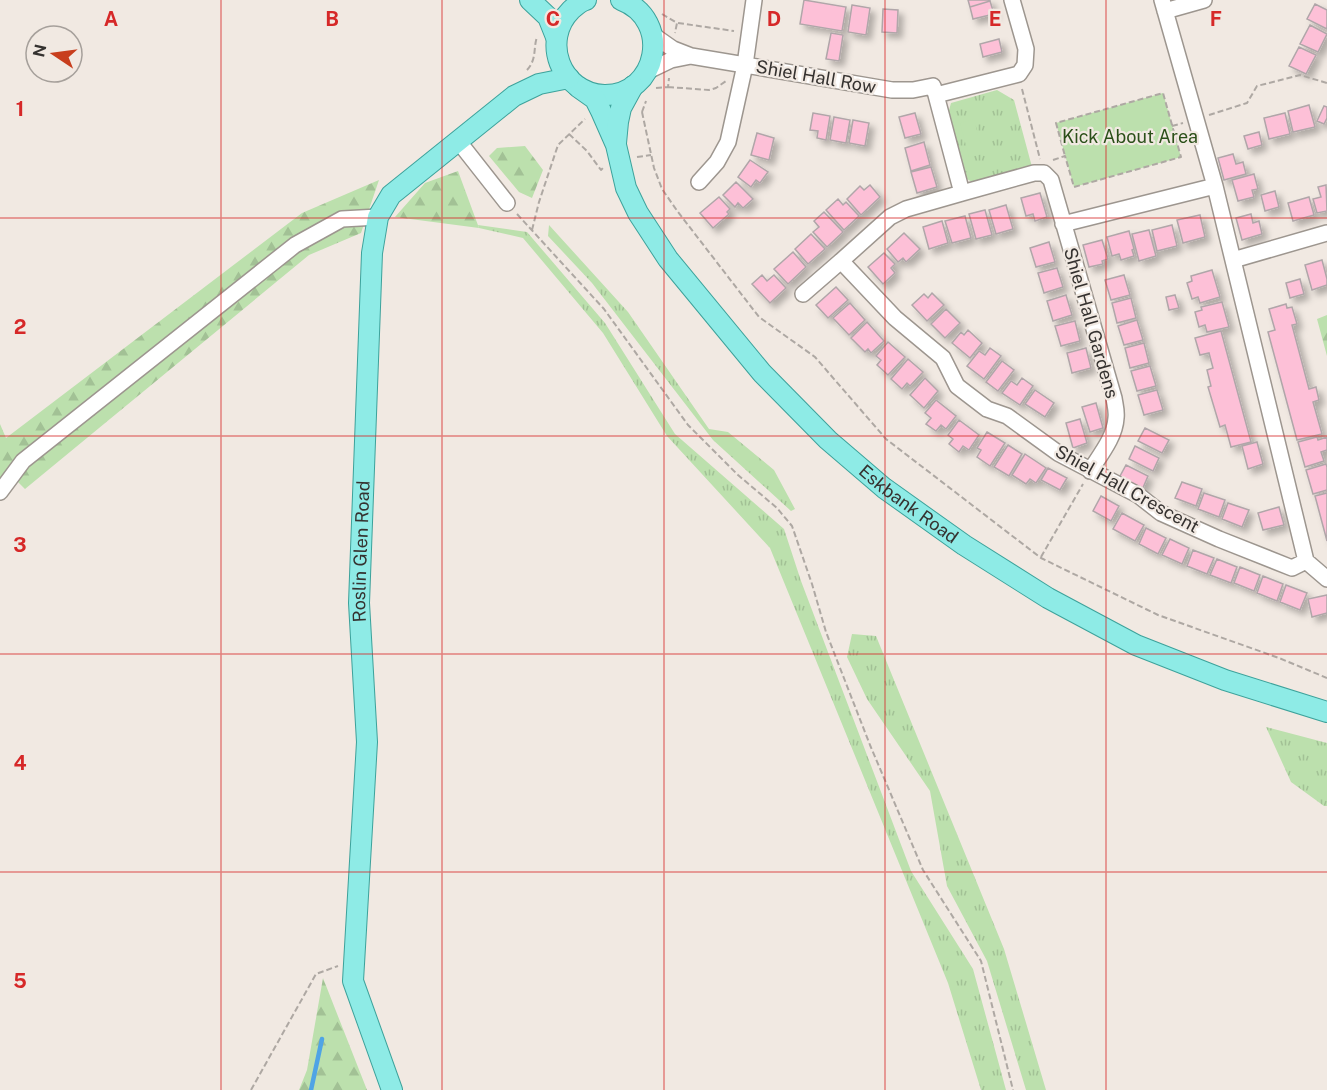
<svg xmlns="http://www.w3.org/2000/svg" width="1327" height="1090" font-family="'Public Sans',sans-serif">
<style>
.grass{fill:url(#grass-tufts)}
.forest{fill:url(#forest-firs)}
.green{fill:#bce0ad}
.lines{fill:none;stroke-linecap:round;stroke-linejoin:round}
.stream{stroke:#4fa4e5;stroke-width:4.5}
.building{fill:#fdc0d7;stroke:#b0a6a9;stroke-width:1.5;filter:url(#shadow)}
.minor-casing{stroke:#9d968f;stroke-width:18}
.major-casing{stroke:#3da29b;stroke-width:22}
.path{stroke:#aea8a3;stroke-width:2;stroke-dasharray:6 3;stroke-linecap:butt}
.minor{stroke:#fff;stroke-width:15}
.major{stroke:#8eebe6;stroke-width:20}
.grid{fill:none;stroke:#d62828;stroke-width:1.5;stroke-opacity:0.55}
.labels{text-anchor:middle;stroke-width:4.5;stroke-linejoin:round;paint-order:stroke}
.street-label{font-size:18px;fill:#353230;stroke:#f1e9e2}
.park-label{font-size:18px;fill:#2b5019;stroke:#f1e9e2}
.grid-label{font-size:20px;text-anchor:middle;font-weight:bold;fill:#d62828;stroke:#f1e9e2;stroke-width:4.5;stroke-linejoin:round;paint-order:stroke}
</style>
<defs>
<pattern id="grass-tufts" width="24" height="20" patternUnits="userSpaceOnUse" patternTransform="scale(1.5)"><rect width="24" height="20" fill="#bce0ad"/><path d="M3 7l-1-3M5 7V3M7 7l1-3M15 17l-1-3M17 17v-4M19 17l1-3" fill="none" stroke="#a2c195"/></pattern>
<pattern id="forest-firs" width="22" height="20" patternUnits="userSpaceOnUse" patternTransform="scale(1.5)"><rect width="22" height="20" fill="#bce0ad"/><path d="M5 1l3.5 6h-7zM16 11l3.5 6h-7z" fill="#a2c195"/></pattern>
<filter id="shadow"><feDropShadow dx="5" dy="5" stdDeviation="3" flood-color="#0004"/></filter>
</defs>
<rect width="100%" height="100%" fill="#f1e9e2"/>
<!-- grass -->
<path class="grass" d="M997,90L1014,100L1032,167L974,183L965,178L948,114L951,103Z
M478,225L527,232L605,323L675,434L784,529L801,581L911,871L973,969L1006,1090H981L948,983L770,548L667,436L603,333L523,238L479,228Z
M549,225L628,312L709,429L728,432L774,470L795,509L791,511L713,440L592,283L548,236Z
M852,634L876,636L1004,949L1046,1090H1026L987,961L947,886L930,791L867,699L847,657Z
M1266,727L1327,743V806H1324L1291,782Z"/>
<!-- forest -->
<path class="forest" d="M525,146L543,170L532,198L519,192L489,156L497,148Z
M458,171L479,228L395,217L425,183Z
M379,180L361,233L309,255L25,489L14,478H0V424L6,438L302,213Z
M1327,315V356L1317,319Z
M323,978L367,1090H299L307,1070Z"/>
<!-- green -->
<path class="green" d="M1163,93L1181,157L1074,187L1056,123Z
M974,119L983,154L969,157L960,123Z"/>
<g class="lines">
<!-- stream -->
<path class="stream" d="M311,1090L322,1039"/>
</g>
<!-- building -->
<path class="building" d="M804,0L846,7L842,31L800,24Z
M968,0H990V1L970,7Z
M990,1L994,14L973,19L970,7Z
M1315,4L1327,10V29L1307,19Z
M852,5L870,8L866,35L848,32Z
M883,9L898,10L897,33L882,32Z
M1310,25L1327,34L1318,52L1300,44Z
M831,33L843,35L839,61L826,59Z
M999,39L1002,52L983,57L980,44Z
M1299,47L1316,55L1306,74L1289,66Z
M1309,105L1315,127L1293,132L1288,111Z
M1324,106L1327,107V118L1324,124L1317,121Z
M813,113L830,116L826,140L817,138L818,131L810,130Z
M915,113L921,134L905,138L899,117Z
M1285,113L1290,134L1269,139L1264,118Z
M834,117L850,120L846,143L830,140Z
M853,120L869,123L865,146L849,143Z
M1259,132L1262,145L1248,149L1244,136Z
M757,133L774,138L769,160L751,155Z
M924,142L930,165L911,171L905,148Z
M1233,154L1236,164L1243,162L1246,174L1224,180L1218,158Z
M750,160L768,172L760,183L756,180L751,187L738,177Z
M931,167L937,187L917,193L911,172Z
M1254,174L1258,189L1252,190L1254,197L1238,201L1232,180Z
M736,182L753,199L743,208L738,203L735,207L723,195Z
M870,185L880,197L861,215L847,199L860,186L864,190Z
M1326,185L1327,211L1317,213L1313,199L1321,197L1318,187Z
M1275,191L1279,207L1265,211L1261,195Z
M1040,193L1047,217L1035,221L1033,214L1026,216L1021,198Z
M719,197L730,209L727,212L729,214L713,228L700,213Z
M1309,197L1314,215L1293,221L1288,203Z
M838,199L843,205L846,202L859,216L844,230L826,210Z
M1006,205L1013,229L996,234L989,210Z
M985,210L992,235L976,239L969,214Z
M824,212L843,232L827,247L813,232L819,227L814,221Z
M1251,214L1253,223L1259,221L1262,234L1242,240L1236,218Z
M1200,215L1205,237L1183,243L1177,220Z
M965,216L971,238L952,243L945,221Z
M942,221L948,243L929,249L923,227Z
M1172,225L1177,246L1157,251L1152,230Z
M1149,230L1156,256L1139,261L1132,234Z
M1129,231L1134,249L1132,250L1134,256L1121,260L1119,254L1112,256L1107,237Z
M904,233L920,249L906,262L903,258L898,262L887,249Z
M811,234L825,249L808,264L795,249Z
M1102,240L1108,259L1102,261L1103,264L1089,267L1083,245Z
M1049,242L1055,262L1036,267L1030,248Z
M793,252L806,267L788,284L774,269Z
M884,253L895,264L891,268L895,273L883,284L868,267Z
M1322,260L1327,279V285L1312,290L1305,265Z
M1057,268L1063,287L1044,293L1038,273Z
M1212,270L1220,297L1200,303L1198,297L1192,299L1187,283L1192,281L1191,276Z
M762,275L767,281L774,275L786,288L770,303L752,284Z
M1124,275L1130,295L1111,300L1105,280Z
M1300,279L1304,294L1290,298L1286,283Z
M836,287L848,300L828,318L816,305Z
M932,293L944,305L927,321L912,305L924,294L928,298Z
M1066,295L1072,315L1053,321L1047,301Z
M1175,295L1179,308L1169,310L1166,297Z
M1131,298L1136,318L1117,323L1112,303Z
M1222,302L1229,327L1207,332L1205,325L1199,327L1195,312L1202,310L1201,307Z
M850,303L865,320L849,335L833,318Z
M1286,304L1287,308L1292,307L1297,324L1292,325L1309,389L1316,387L1319,400L1313,402L1322,434L1297,440L1268,332L1275,330L1269,309Z
M946,309L960,323L945,338L931,324Z
M1137,320L1143,340L1124,345L1118,326Z
M1075,321L1080,341L1061,346L1055,326Z
M867,322L884,341L871,353L868,349L865,352L851,338Z
M968,330L982,343L970,358L952,343L961,332L964,335Z
M1221,331L1251,442L1231,447L1225,425L1220,427L1208,387L1211,386L1207,370L1213,368L1209,353L1200,355L1195,338Z
M888,342L905,357L888,375L877,365L881,360L876,356Z
M1144,343L1149,363L1130,368L1125,348Z
M990,348L1001,356L984,379L967,366L979,351L985,355Z
M1086,348L1091,368L1072,373L1067,353Z
M908,359L923,372L910,386L907,383L902,389L891,379Z
M1002,361L1014,370L998,391L986,382Z
M1150,366L1156,386L1137,391L1131,371Z
M925,378L938,391L924,408L910,395Z
M1022,378L1033,386L1020,405L1002,393L1011,381L1017,385Z
M1035,390L1054,403L1045,417L1025,404Z
M1157,390L1163,410L1144,415L1138,395Z
M936,400L956,416L946,429L941,425L936,431L926,424L931,418L925,413Z
M1096,403L1103,428L1090,432L1082,407Z
M1080,419L1087,443L1073,448L1066,423Z
M959,420L979,435L969,450L963,446L959,452L949,444L953,439L948,435Z
M1145,428L1169,440L1162,453L1138,441Z
M987,432L1005,443L990,466L977,457L981,450L977,448Z
M1317,437L1318,440L1327,437V450L1321,452L1324,461L1305,467L1298,442Z
M1257,442L1263,464L1248,469L1242,446Z
M1008,445L1022,454L1009,476L994,467Z
M1135,446L1159,458L1153,471L1129,459Z
M1025,454L1046,468L1036,483L1030,479L1026,484L1012,475Z
M1326,464L1327,467V490L1313,494L1306,470Z
M1126,465L1148,476L1142,490L1119,478Z
M1048,468L1067,478L1060,490L1041,480Z
M1182,482L1202,489L1196,506L1175,498Z
M1204,493L1225,500L1219,517L1198,509Z
M1327,493V541L1315,496Z
M1101,496L1119,506L1111,521L1093,511Z
M1228,503L1249,510L1242,527L1222,519Z
M1279,507L1284,525L1263,530L1258,513Z
M1122,513L1144,525L1135,541L1113,529Z
M1146,528L1166,538L1158,554L1139,544Z
M1170,539L1189,548L1182,564L1162,555Z
M1193,550L1214,558L1207,574L1187,566Z
M1217,559L1237,567L1231,583L1210,575Z
M1240,567L1260,575L1254,591L1234,583Z
M1263,576L1283,584L1277,601L1257,593Z
M1286,585L1307,593L1300,610L1280,602Z
M1327,595V613L1312,617L1308,599Z"/>
<g class="lines">
<!-- minor casing -->
<g class="minor-casing">
<path id="minor" d="M1012,0L1026,49L1025,65L1019,74L936,95L962,193L1034,173H1044L1051,180L1114,398C1115,405 1117,411 1116,418C1115,437 1100,455 1090,471
M1165,11L1204,0
M653,35L673,49L691,56L745,65L754,0
M646,72L671,60L691,56
M459,142L507,203
M699,182L717,162L728,142L745,65L892,90H913L933,86L936,95
M962,193L906,209L890,217L841,261L895,318L943,358L957,386L987,409L1007,416L1058,453L1138,495L1161,513L1219,539L1292,568L1306,561L1215,186L1162,0
M1063,224L1215,186
M1233,260L1327,233
M803,294L841,261
M0,492L23,461L295,245L342,219L378,217
M1306,561L1327,579"/>
</g>
<!-- major casing -->
<g class="major-casing">
<g id="major">
<path d="M530,0L548,17L556,37"/>
<path d="M586,0C579,2 576,6 571,10C541,40 560,93 604,95C658,96 673,20 621,0"/>
<path id="s1" d="M578,87L595,99L601,111L616,145L626,188L638,213L668,259L762,373L828,440L884,488L964,545L1048,598L1136,645L1225,680L1327,712"/>
<path d="M616,143L618,122L621,108L633,86"/>
<path id="s2" d="M392,1090L353,981L367,742L359,603L372,253L378,217L391,195L514,96L539,84L569,78"/>
</g>
</g>
<!-- path -->
<path class="path" d="M662,14L677,23L675,33
M678,23L734,31
M527,70C537,59 533,49 537,37
M668,87L709,90L716,88L726,81
M656,88L668,87L669,78
M1022,89L1040,159
M642,112L654,168L662,189L678,212L759,317L815,357L886,439L1041,558L1158,615L1279,658L1327,678
M642,112L646,101
M1209,115L1247,103L1257,86L1300,75L1327,83
M1172,126L1183,123
M569,134L587,151L601,170L603,168
M637,157L651,155
M1053,160L1065,156L1074,187L1181,157L1163,93L1056,123L1065,156
M517,214L604,309L688,425L738,475L777,508L792,526L812,584L826,632L870,745L923,870L981,961L1013,1090
M532,230L539,202L558,145L585,119
M1041,557L1083,484
M251,1090L316,974L338,966"/>
<!-- minor -->
<use href="#minor" class="minor"/>
<!-- major -->
<use href="#major" class="major"/>
</g>
<!-- grid -->
<path class="grid" d="M221,0V1090M442,0V1090M664,0V1090M885,0V1090M1106,0V1090M0,218H1327M0,436H1327M0,654H1327M0,872H1327"/>
<g class="labels">
<!-- street labels -->
<g class="street-label">
<text transform="translate(816 77) rotate(10)" y="6">Shiel Hall Row</text>
<text transform="translate(1091 323) rotate(74)" y="6">Shiel Hall Gardens</text>
<text transform="translate(1127 489) rotate(29)" y="6">Shiel Hall Crescent</text>
<text dy="6" stroke="none"><textPath href="#s1" startOffset="543">Eskbank Road</textPath></text>
<text dy="6" stroke="none"><textPath href="#s2" startOffset="546">Roslin Glen Road</textPath></text>
</g>
<!-- park labels -->
<g class="park-label">
<text x="1130" y="143">Kick About Area</text>
</g>
</g>
<g class="grid-label">
<text x="111" y="26">A</text>
<text x="332" y="26">B</text>
<text x="553" y="26">C</text>
<text x="774" y="26">D</text>
<text x="995" y="26">E</text>
<text x="1216" y="26">F</text>
<text x="20" y="116">1</text>
<text x="20" y="334">2</text>
<text x="20" y="552">3</text>
<text x="20" y="770">4</text>
<text x="20" y="988">5</text>
</g>
<!-- north arrow -->
<g transform="translate(54 54) rotate(283)"><circle r="28" fill="#f1e9e2" stroke="#a6a09b" stroke-width="1.5"/>
<path d="M0-4.5L10 22L0 15L-10 22Z" fill="#c83e1d"/>
<text y="-9" font-size="16" font-weight="bold" text-anchor="middle" fill="#353230">N</text>
</g>
</svg>
